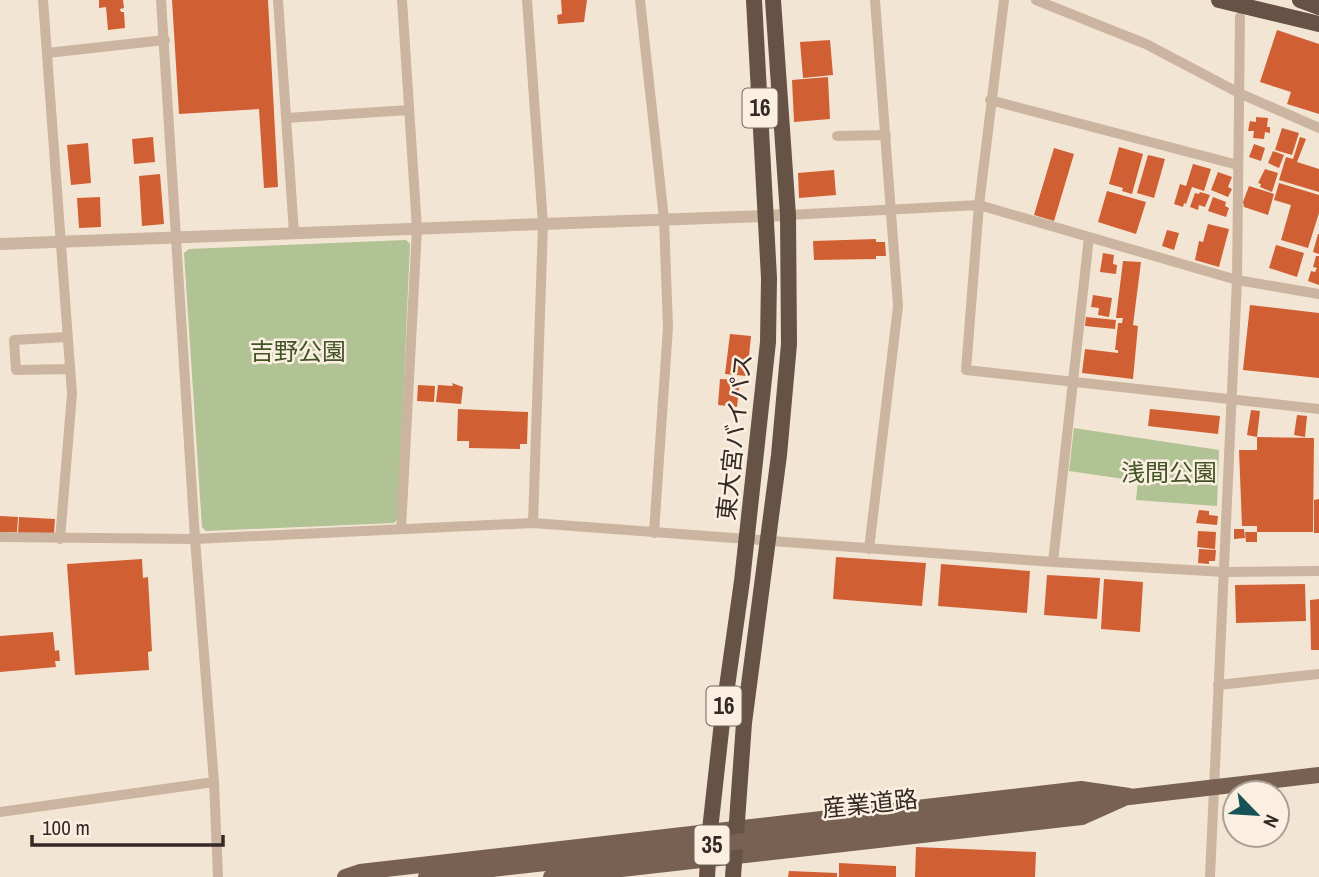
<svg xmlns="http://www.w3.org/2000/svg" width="1319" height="877" font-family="'Archivo Narrow','Noto Sans JP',sans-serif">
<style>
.green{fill:#b1c294}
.building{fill:#d15f34}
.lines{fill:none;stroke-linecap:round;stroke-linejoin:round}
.minor{stroke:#cbb5a0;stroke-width:10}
.tertiary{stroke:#cbb5a0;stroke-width:12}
.primary{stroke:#786153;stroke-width:16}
.trunk{stroke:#675246;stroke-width:16}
.primary-bridge{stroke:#786153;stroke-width:16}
.labels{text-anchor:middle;stroke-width:5;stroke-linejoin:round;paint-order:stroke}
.shield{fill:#faefe1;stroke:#6f645d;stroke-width:2}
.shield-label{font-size:23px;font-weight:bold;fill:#342924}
.park-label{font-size:24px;fill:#425426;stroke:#faefe1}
.street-label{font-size:24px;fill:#342924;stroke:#faefe1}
</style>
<rect width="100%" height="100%" fill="#f3e5d4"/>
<!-- green -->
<path class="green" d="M406,240L410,244L398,518L394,523L206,531L202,527L184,253L189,249Z
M1074,428L1219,450L1217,506L1136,500L1138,481L1069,471Z"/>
<!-- building -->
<path class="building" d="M99,0H123L124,8L120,9L121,12H124L125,28L108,30L106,7L99,8Z
M172,0H268L278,187L264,188L259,109L179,114Z
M561,0H587L584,22L558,24L557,15L562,14Z
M1277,30L1319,44V114L1287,104L1291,92L1260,82Z
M830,40L833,75L803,78L800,42Z
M828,77L830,119L794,122L792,80Z
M1256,117L1268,118L1267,127H1270V133L1265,132L1264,139L1253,138L1254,131H1248L1250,121L1256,122Z
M1282,128L1299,133L1292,155L1275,150Z
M153,137L155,162L134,164L132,139Z
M1300,137L1306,139L1297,162L1319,169V192L1279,180L1286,157L1293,159Z
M88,143L91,183L71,185L67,145Z
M1254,144L1265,148L1261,161L1249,157Z
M1119,147L1143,154L1132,194L1122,191L1123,188L1109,184Z
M1054,148L1074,154L1054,221L1034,215Z
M1273,151L1284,155L1279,168L1268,163Z
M1148,155L1165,159L1154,198L1137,193Z
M1193,164L1211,169L1204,191L1192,187L1186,204L1184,203L1183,207L1174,204L1180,184L1186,186Z
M1265,169L1278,173L1272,192L1260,187L1261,184L1258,183Z
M834,170L836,195L799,198L798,173Z
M1218,172L1232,177L1228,187L1232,189L1228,197L1211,190Z
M160,174L164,224L142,226L139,176Z
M1279,183L1319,195V213L1308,248L1281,240L1291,205L1274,200Z
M1249,186L1274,194L1268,215L1244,207L1243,202Z
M1107,191L1146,202L1136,234L1098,222Z
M1200,192L1210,195L1205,207L1199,205L1198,210L1190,207L1195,193L1199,194Z
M100,197L101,227L79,228L77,198Z
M1213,197L1226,202L1225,206L1229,208L1226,217L1208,211Z
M1208,224L1229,229L1219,267L1195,260L1199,241L1203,242Z
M1167,230L1179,233L1174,250L1162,246Z
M1318,234H1319V254L1313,252Z
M876,239V242H885L886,256H876V259L814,260L813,241Z
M1276,245L1304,253L1297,277L1269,268Z
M1103,253L1114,255L1113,264L1117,265L1116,274L1100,272Z
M1316,256H1319V285L1308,281L1311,271L1315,272L1317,268L1313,267Z
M1123,261L1141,262L1133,325L1138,326L1133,379L1082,373L1085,349L1118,353V350H1115L1118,323H1122L1123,318H1116Z
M1093,295L1112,298L1109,317L1098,315L1099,308L1091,307Z
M1250,305L1319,313V378L1243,370Z
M1086,317L1116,320L1115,329L1085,326Z
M730,334L751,336L747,376L725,374Z
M720,379L740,380L737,407L718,405Z
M452,383L463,387L461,404L436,402L438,385L453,386Z
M418,385L435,386L434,402L417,401Z
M458,409L528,412L527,444H520V449L469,448V441H457Z
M1150,409L1220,416L1218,434L1148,426Z
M1251,410L1260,411L1257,437L1247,435Z
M1297,415L1307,416L1305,437L1294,435Z
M1257,437L1314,438L1313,532H1257V526H1242L1239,450H1257Z
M1319,499V533H1314V500Z
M1199,510L1209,511V515L1218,516L1217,525L1196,523Z
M0,516L18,517L17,532H0Z
M19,517L55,519L54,534L18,533Z
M1234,529H1244L1245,538L1234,539Z
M1198,531L1216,532L1215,549L1197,547Z
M1245,532H1257V542H1246Z
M1199,549L1216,550L1215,561H1209V564L1198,563Z
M836,557L926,563L922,606L833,599Z
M142,559L143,578L148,577L152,651L148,652L149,670L75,675L67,564Z
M941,564L1030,571L1027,613L938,606Z
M1047,575L1100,578L1097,619L1044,615Z
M1104,579L1143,582L1140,632L1101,629Z
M1305,584L1306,621L1236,623L1235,585Z
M1319,599V650H1311L1310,600Z
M53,632L55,651L59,650L60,661H55L56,667L0,672V636Z
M916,847L1036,852L1035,877H915Z
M839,863L896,866V877H839Z
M789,871L837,873V877H788Z"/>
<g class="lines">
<!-- minor -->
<path class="minor" d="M43,0L72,394L60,539
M161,0L195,539L214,782L218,877
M278,0L294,233
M527,0L543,224L533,523
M640,0L664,219L668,327L654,533
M1004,0L979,205L966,370L1319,409
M1036,0L1146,44L1239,93L1319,128
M47,53L165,40
M990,100L1238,165
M286,118L409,110
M837,136L886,135
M788,215L979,205L1237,280L1319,294
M67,337L14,340L16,370L70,369
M401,529L417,229L402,0
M0,537L195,539L533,523L1053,562L1224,572L1319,571
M869,549L898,306L875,0
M1053,562L1089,237
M1218,685L1319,674
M0,812L214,782
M1210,877L1237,280L1240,17"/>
<!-- tertiary -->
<path class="tertiary" d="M0,244L788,215"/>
<!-- primary -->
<path class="primary" d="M932,820L1319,775
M345,877L360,872L1081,789L1129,796
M426,877L492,869
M551,877L1082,817L1129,796"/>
<!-- trunk -->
<path class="trunk" d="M1219,0L1319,24
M1300,0L1319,7
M707,877L710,830L722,722L742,581L768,342L769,278L754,0
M733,877L744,723L779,455L789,344L788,215L773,0"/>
<!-- primary-bridge -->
<path class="primary-bridge" d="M492,869L932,820"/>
</g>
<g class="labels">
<!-- shield labels -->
<g class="shield">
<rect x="742.5" y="88.5" width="35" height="39" rx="5"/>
<rect x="706.5" y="686.5" width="35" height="39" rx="5"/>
<rect x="694.5" y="825.5" width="35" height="39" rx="5"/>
</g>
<g class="shield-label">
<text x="760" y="116">16</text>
<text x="724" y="714">16</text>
<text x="712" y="853">35</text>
</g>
<!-- park labels -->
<g class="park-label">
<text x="298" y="360">吉野公園</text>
<text x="1169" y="481">浅間公園</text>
</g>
<!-- street labels -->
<g class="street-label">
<text transform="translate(735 437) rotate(-84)" y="8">東大宮バイパス</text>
<text transform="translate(870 804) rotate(-6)" y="8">産業道路</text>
</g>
</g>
<!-- north arrow -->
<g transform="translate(1256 814) rotate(115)"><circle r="33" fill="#faefe1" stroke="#aba095" stroke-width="2"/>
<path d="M0-5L12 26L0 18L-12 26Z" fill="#165258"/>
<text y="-10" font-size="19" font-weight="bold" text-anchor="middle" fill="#342924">N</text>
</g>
<!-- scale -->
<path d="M32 835v10h191v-10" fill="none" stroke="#342924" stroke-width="3.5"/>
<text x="42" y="835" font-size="21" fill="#342924" stroke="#faefe1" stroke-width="5" paint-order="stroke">100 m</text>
</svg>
